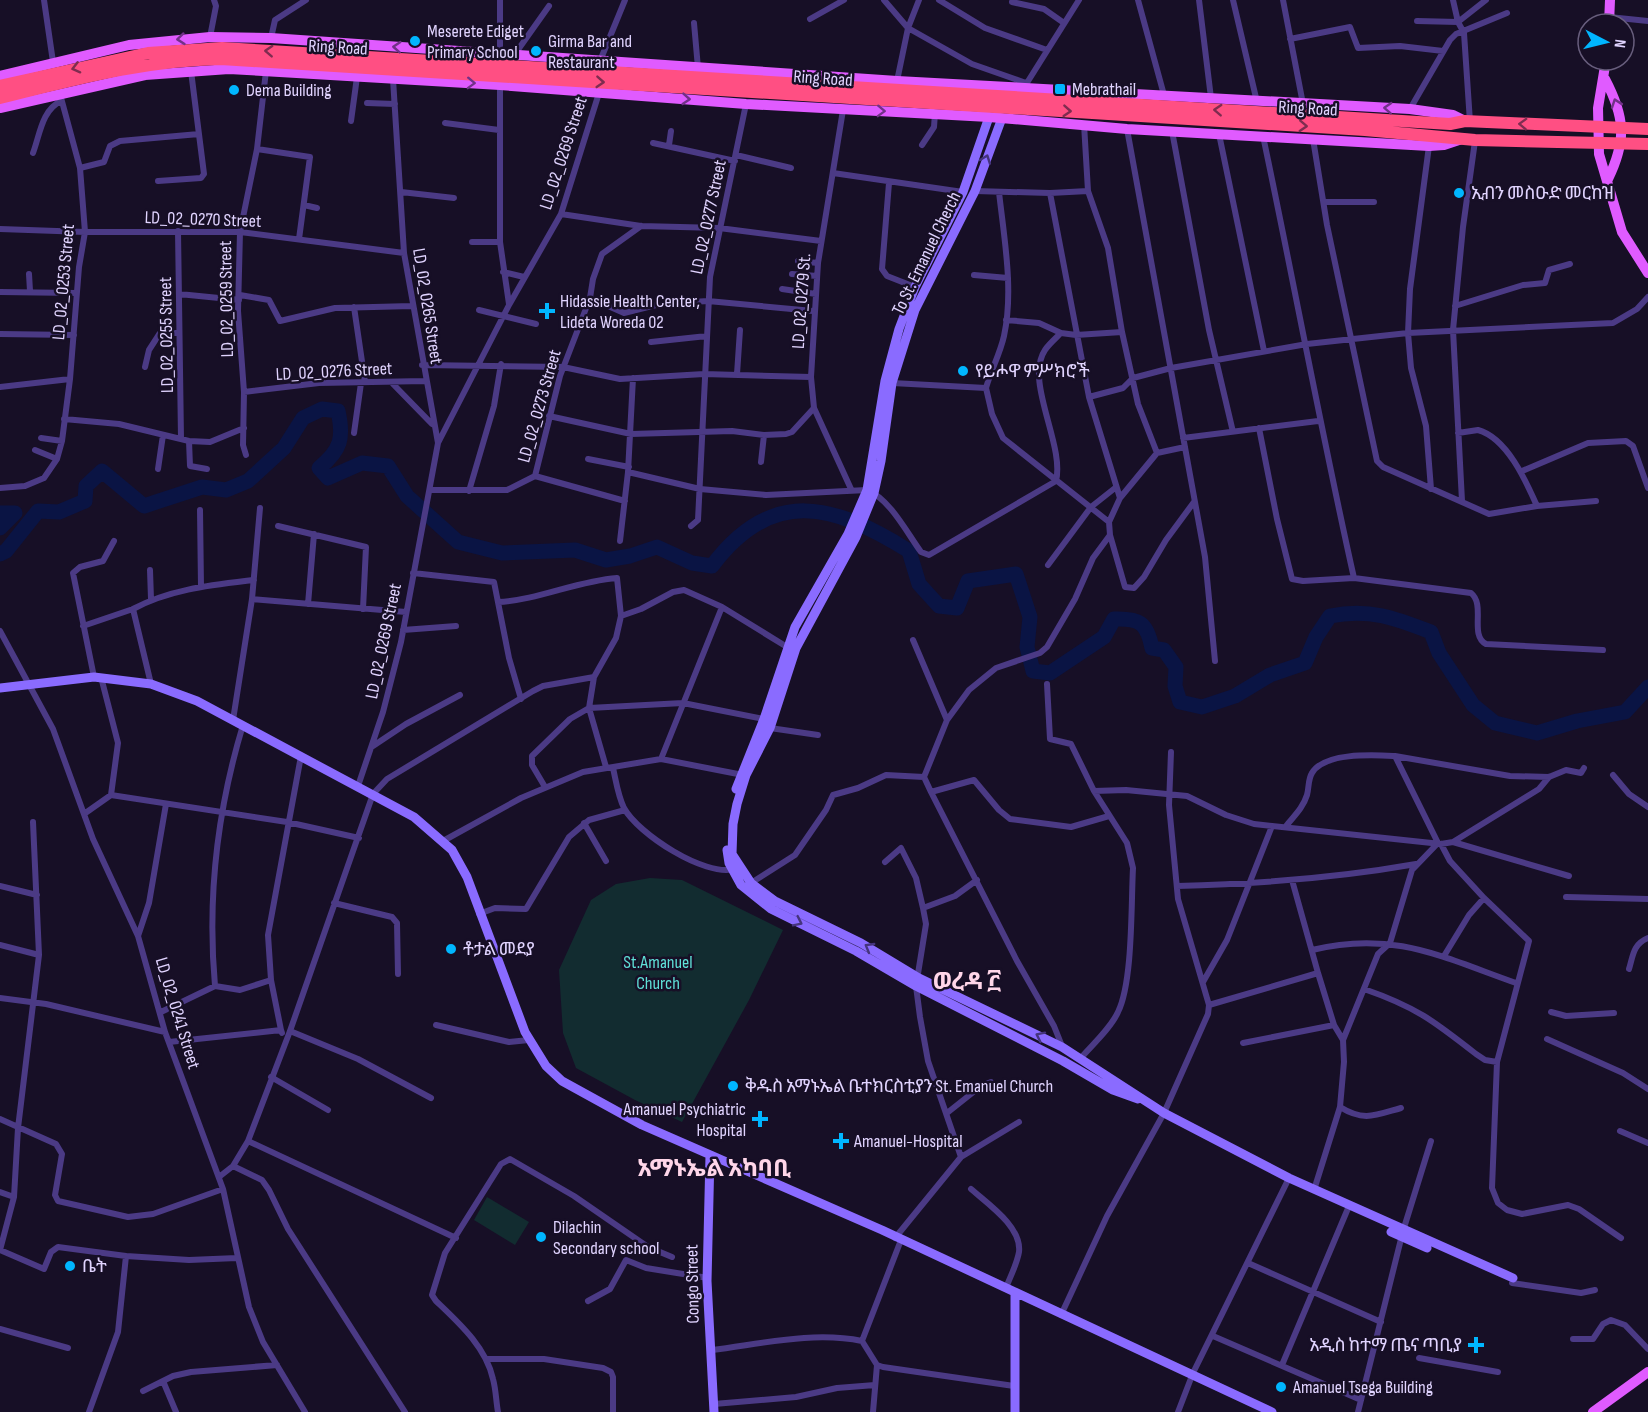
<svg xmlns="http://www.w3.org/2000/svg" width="1648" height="1412" font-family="'Sofia Sans Condensed','Noto Sans Ethiopic',sans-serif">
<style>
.green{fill:#122c30}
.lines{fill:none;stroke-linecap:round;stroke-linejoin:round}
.river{stroke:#0a1444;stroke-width:15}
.street{stroke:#4b3a85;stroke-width:6}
.secondary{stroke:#8a6bff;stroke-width:9}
.primary{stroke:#e05bff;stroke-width:10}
.highway{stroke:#ff4f83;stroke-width:12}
.oneway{stroke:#713188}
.oneway2{stroke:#7f2c50}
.oneway3{stroke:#45347d}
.poi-dot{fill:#00b6ff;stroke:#170f26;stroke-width:2}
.labels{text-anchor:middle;stroke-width:5;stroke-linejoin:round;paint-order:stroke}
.poi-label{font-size:18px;fill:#e1d4ff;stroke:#170f26;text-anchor:start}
.street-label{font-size:18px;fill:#e1d4ff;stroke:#170f26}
.park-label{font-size:18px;fill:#5fe0d8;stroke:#170f26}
.district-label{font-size:24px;font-weight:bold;fill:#ffd6e9;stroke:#170f26}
</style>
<rect width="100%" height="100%" fill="#170f26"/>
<!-- green -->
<path class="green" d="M650,878L682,880L783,930L749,1000L682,1122L635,1100L576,1068L563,1033L559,970L591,900L616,884Z
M487,1197L529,1222L515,1245L474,1220Z"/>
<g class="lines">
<!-- river -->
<path class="river" d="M0,513H15L0,528
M0,554L6,551L38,511L59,512L85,501L86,486L102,471L144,506L202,487L226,490L248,481L284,448L303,418L322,409L338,411C344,438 341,450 319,468L328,478L362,463L388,466L407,496L458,542L502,553L575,550L606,560L630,556L657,547L692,563L712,566C772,486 834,504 909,551L919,584L939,606L957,608L968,581L1016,574L1030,617L1027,647L1033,671L1050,673L1104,637L1114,619C1140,618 1147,623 1152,648L1164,650L1176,667L1175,686L1180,702L1202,707L1235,696L1270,675L1305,663L1316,637L1330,616C1369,608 1395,618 1431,632L1439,653L1473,705L1495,723L1537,733L1577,721L1625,712L1648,687"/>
<!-- street -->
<path class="street" d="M44,0L53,62
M500,0V54
M884,0L908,28L972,64L1026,83
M939,0L985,28L1047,50
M1138,0L1164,95
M1199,0L1211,98
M1233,0L1257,102
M1283,0L1303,104
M1453,0L1458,22L1464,33L1470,122
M1012,2L1044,9L1064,23
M1609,17L1648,21
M810,19L844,0
M1417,21L1458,22L1486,0
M694,23L698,68
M210,37L216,6L214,0
M271,38L275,20L306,0
M1290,39L1350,27L1358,48L1400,46L1443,51
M515,54L549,6
M600,61L625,0
M393,79L404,253L438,443
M897,81L908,28L919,0
M500,85V242L509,304
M1025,86L1079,0
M367,103L395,104
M1410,109L1450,40L1456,34L1507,13
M843,110L818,263L811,377L814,408L851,489
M351,121L357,77
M445,123L499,130
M1084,124L1088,191L1108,248L1122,332L1138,404L1157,453
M1127,129L1205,557L1215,661
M1172,131L1209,330L1233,432
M1219,134L1264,351
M1263,136C1294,283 1321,431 1354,578
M1313,139L1327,225L1377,461L1383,467L1489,514L1537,506L1596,501
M653,143L735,161
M669,145L671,131
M922,145L934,127L935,113
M1429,146L1410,289L1408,333L1411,368L1426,426L1431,489
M257,149L310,157L299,239
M33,153C40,134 42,110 61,101
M736,155L791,168
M80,168L104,162L110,146L120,141L199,134
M833,173L963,192
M158,181L201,178L204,174L191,71
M889,183L882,269L887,276L915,287
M975,191L1050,193L1089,397L1123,388L1133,378L1171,368L1307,344L1408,333L1613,323L1637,309L1648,297
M401,192L454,198
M1050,193L1088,191
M1324,202H1374
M304,205L317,208
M561,214L641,226L719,228L821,241
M0,229L85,232H240L404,253
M178,231L181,438
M472,242H500
M798,261L818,263
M503,272L524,277
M29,274L30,291
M792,274L817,276
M974,275L1008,278
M782,289L816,294
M0,292L76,293
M179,294L239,300
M240,295L269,300L280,321L335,308L412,306
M590,298L624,313L660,304L708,301L813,311
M1455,306L1523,285L1545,283L1549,270L1570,264
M354,307L365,382
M479,310L536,324
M1006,320L1039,323L1061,333L1076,335L1122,332
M0,334L74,335
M651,342L707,336
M422,365L563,367L620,379L704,374L811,377
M145,367L149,350L160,333H178
M737,374L740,330
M892,383L986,388C991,370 1000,354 1004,336C1014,290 1004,238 999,192
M393,384L432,424
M0,387L70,379
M986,388L992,414L1003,438L1109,522
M244,392L319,383L425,381
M1089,397L1120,498
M549,416L631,434L732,431L764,435L786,434L792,432L814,408
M64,419L119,424L189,441L210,442L244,428
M1259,428L1277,519L1292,579L1303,581L1354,578L1471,593C1486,605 1469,635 1486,644L1603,650
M354,433L361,383
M1458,433L1478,430C1507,438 1526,481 1537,506
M41,438L62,441
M1183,438L1318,421
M189,441L190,466L207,469
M35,450L57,459
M246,455L243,445L244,392L238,311L240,232L257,149L266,71
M588,459L629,467
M761,462L764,435
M158,469L163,435
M1522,471L1588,443L1626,441L1633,446L1648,488
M628,472L700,489L766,495L867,490C890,499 907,533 921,552L929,555L1056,481C1065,445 1024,381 1045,350C1049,344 1056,338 1061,333
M535,476L560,376L590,298L593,279L602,254L641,226
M0,488L25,486L44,478L57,459L62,441L70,379L79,267L85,232L80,168L60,94
M431,490H507L535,476L625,501
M469,491L494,406L501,364
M1462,501L1453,330L1463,227L1475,141
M200,510L201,587
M278,526L366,547L363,609
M691,526L698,520L710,277L746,104
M1110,535L1125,587L1134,588L1144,577L1166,540L1194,502
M620,541L628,472L633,378
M1048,565L1091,507L1115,488
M150,570L151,599
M413,573L494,582L509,658L521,699
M252,599L406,612
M498,602C539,600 576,581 617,578L621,616L616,638L594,677L589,708L606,767
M308,604L314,534
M621,616L641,609L673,592L684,590L722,607L787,647
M83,626L133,609
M403,630L456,626
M0,631L53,729L93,839L138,936L165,1032L223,1189L249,1307L263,1342L305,1412
M913,640L947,720L924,777L931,792
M94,677L73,573L80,567L103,561L114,541
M101,677L118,743L111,795
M151,684L133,609C170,589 212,585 254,580
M1047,684L1050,739L1071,744L1094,791
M233,720L252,599L260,508
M947,720L969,690L996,668L1040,653L1047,647L1075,599L1093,558L1110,535L1109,522L1120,498L1157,453L1185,447
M770,728L818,735
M373,746L406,724L460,695
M661,759L722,607
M613,768C616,781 618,796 624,808C638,834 705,877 734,869
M1613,775L1629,794L1648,807
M358,786L383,712L401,642L438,443L509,305L561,214L599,93
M545,787L532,765V756L570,719L589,708L683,703L764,719
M84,814L111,795L287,822L359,838
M33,822L39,955
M584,823L606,861
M1286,826C1294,816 1303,808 1307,795C1309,788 1308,779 1312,773C1324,752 1374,755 1395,756
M443,841L521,798L583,772L661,759L743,775
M1453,842L1539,789L1549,777
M1441,844L1450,861L1484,898L1529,941L1497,1062L1492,1188L1498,1203L1507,1210L1522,1214L1568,1205L1579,1209L1621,1238
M885,862L901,848L916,878L923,908
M1292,880L1318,973L1334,1025L1343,1040L1344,1062L1340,1107L1314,1190
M751,883L795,855L826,810L833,795L858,788L886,775L924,777
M0,886L37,895
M1177,886C1257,884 1337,878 1416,864
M1566,897L1648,899
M334,903L392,917L397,923L398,974
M479,914L495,908L526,909L569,837L589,820L625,810
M138,936L149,903L166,804
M0,945L39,955L18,1128L14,1197L0,1250
M1312,950C1393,930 1442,957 1516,983
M1444,956L1469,915L1484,898
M1629,969C1633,956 1633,944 1648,938
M1203,982L1227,940L1272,826
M215,986L240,990L271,980
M1364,989C1416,1007 1434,1021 1476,1054L1485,1060L1497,1062
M0,998L46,1004L165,1032
M1209,1005L1318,973
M161,1012L215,986C207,897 217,811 243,725
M1551,1012L1566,1016L1614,1013
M436,1025L509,1042L529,1040
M281,1030L271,980L268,935L301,756
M290,1031L358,1059L431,1098
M1547,1039L1623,1073L1648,1089
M1343,1040L1378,954L1390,943L1412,870L1438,843L1395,756L1510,776L1549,777L1566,770L1581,773L1584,768
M169,1042L281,1030L282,1033
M1243,1043L1334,1025
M1062,1046L1054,1026L1017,961L931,792L974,780L999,810L1010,819L1071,827L1109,816
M1080,1059C1092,1045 1111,1028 1118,1012C1133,982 1131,904 1133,868L1127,843L1094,791L1126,790L1187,796L1226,815L1254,824L1441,844L1453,842L1569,876
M271,1077L328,1110
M1340,1107C1364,1122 1376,1115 1401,1108
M947,1113L981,1086L991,1082
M0,1119L56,1144L62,1154L55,1195L58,1201L128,1217L153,1214L223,1189
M1620,1131L1648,1143
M248,1141L456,1238
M961,1157L1019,1122
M233,1166L262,1180L269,1190L288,1229L405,1412
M219,1177L233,1166L248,1141L290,1031L373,794L387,779L533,691L543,686L594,677
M971,1189C988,1204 1022,1227 1019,1252C1017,1264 1010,1277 1006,1288
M0,1192L14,1197
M895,1238L961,1157L928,1061L920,1017L916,986L926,924L923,908L955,896L977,880
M0,1250L44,1269L51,1252L58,1247L126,1256
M1248,1263L1381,1322
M1512,1283L1581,1293L1595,1290
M588,1301L610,1289L626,1260L646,1268L708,1278
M1061,1315L1107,1216L1164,1113L1208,1014L1209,1005L1178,899L1169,805L1171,752
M0,1329L68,1348
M1213,1336L1361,1400
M1573,1339H1593L1603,1324L1611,1320L1625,1325L1648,1349
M862,1341L877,1365L883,1367L1014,1386
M712,1350C761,1344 813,1331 862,1341L901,1240
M1419,1358L1498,1372
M486,1359H544L603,1368L611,1372L613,1377V1412
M1282,1365L1349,1206
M163,1381L176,1412
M143,1391L173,1376L191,1372L277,1365
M714,1404L796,1397L837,1388L875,1385
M89,1412L118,1332L126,1256L189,1260L237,1258
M498,1412C496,1401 496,1390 493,1379C486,1347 459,1323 436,1301L432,1295L445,1253L501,1164L510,1159L574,1196L648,1247L672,1257
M873,1412L877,1365
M1178,1412L1193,1373L1289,1178
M1358,1412L1403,1231L1431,1141"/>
<!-- secondary -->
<path class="secondary" d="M1002,118L975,191L915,310L892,383L881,461L874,493L856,537L796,648L770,728L746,775L737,804L733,824L732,854L751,883L775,901L861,943L919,978L1062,1047L1164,1113L1289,1178L1513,1278
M0,688L94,677L151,684L197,701L414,817L452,850L467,877L525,1032L546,1066L562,1081L642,1125L882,1230L1272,1412
M736,789L764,719L795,627L848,534L867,490L885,381L899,329L915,287L963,192L989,117
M727,850L729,863L741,885L771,909L856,951L916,986L1063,1061L1113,1090L1138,1099
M710,1155L707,1281L714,1412
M1391,1232L1427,1248
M1015,1412V1292"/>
<!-- primary -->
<path class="primary" d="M1609,24L1610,0
M1606,60L1598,108L1599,154L1622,232L1648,273
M0,76L129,45L210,37L271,38L897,81L1410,109L1453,115L1465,121
M1605,79C1625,117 1627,140 1608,179
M0,108L145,75L229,69L500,85L746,104L989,117L1127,129L1429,146L1444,145L1462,139
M1593,1412L1648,1372"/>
<!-- highway -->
<path class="highway" d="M0,86L148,53L222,48L1450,124L1465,121L1648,129
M0,98C73,80 145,60 221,59L1365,130L1475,140L1648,144"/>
</g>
<!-- one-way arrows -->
<defs><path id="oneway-chevron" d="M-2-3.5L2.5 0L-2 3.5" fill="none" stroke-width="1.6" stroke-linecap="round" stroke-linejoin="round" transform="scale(1.5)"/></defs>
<g class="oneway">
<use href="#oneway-chevron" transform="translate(181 39) rotate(174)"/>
<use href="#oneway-chevron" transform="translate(397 47) rotate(-176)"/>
<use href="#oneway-chevron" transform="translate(471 83) rotate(2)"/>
<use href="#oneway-chevron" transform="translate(686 99) rotate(4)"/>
<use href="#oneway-chevron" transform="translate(1616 103) rotate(-109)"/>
<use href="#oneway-chevron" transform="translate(1388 108) rotate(-177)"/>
<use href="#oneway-chevron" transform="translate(881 111) rotate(2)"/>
</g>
<g class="oneway2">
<use href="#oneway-chevron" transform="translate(269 51) rotate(-177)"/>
<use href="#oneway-chevron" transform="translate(76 68) rotate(166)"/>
<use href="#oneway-chevron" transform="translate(600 82) rotate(4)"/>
<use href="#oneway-chevron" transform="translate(1218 110) rotate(-177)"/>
<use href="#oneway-chevron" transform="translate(1067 111) rotate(4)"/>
<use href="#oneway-chevron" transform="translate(1523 124) rotate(-178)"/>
<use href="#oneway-chevron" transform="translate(1303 126) rotate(3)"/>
</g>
<g class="oneway3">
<use href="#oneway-chevron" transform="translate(986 159) rotate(-70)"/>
<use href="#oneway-chevron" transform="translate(798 922) rotate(26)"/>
<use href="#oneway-chevron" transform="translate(869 947) rotate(-150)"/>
<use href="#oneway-chevron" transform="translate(1040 1036) rotate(-154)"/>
</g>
<!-- markers -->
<g class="poi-dot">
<circle cx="415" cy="41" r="6"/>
<circle cx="536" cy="51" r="6"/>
<rect x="1054" y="83" width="12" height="12" rx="3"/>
<circle cx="234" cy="90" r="6"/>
<circle cx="1459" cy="193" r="6"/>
<path d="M544 302h6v6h6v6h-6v6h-6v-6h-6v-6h6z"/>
<circle cx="963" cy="371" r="6"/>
<circle cx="451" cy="949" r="6"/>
<circle cx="733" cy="1086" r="6"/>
<path d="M757 1110h6v6h6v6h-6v6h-6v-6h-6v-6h6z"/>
<path d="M838 1132h6v6h6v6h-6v6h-6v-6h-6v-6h6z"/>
<circle cx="541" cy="1237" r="6"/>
<circle cx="70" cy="1266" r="6"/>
<path d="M1473 1336h6v6h6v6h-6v6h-6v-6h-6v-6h6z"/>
<circle cx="1281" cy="1387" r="6"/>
</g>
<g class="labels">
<!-- poi labels -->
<g class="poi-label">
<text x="427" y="37">Meserete Ediget<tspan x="427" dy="21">Primary School</tspan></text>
<text x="548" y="47">Girma Bar and<tspan x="548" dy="21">Restaurant</tspan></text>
<text x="1072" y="95">Mebrathail</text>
<text x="246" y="96">Dema Building</text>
<text x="1471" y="199">ኢብን መስዑድ መርከዝ</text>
<text x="560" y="307">Hidassie Health Center,<tspan x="560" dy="21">Lideta Woreda 02</tspan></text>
<text x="975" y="377">የይሖዋ ምሥክሮች</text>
<text x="463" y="955">ቶታል መደያ</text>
<text x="745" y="1092">ቅዱስ አማኑኤል ቤተክርስቲያን St. Emanuel Church</text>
<text x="746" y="1115" text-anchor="end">Amanuel Psychiatric<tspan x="746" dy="21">Hospital</tspan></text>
<text x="854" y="1147">Amanuel-Hospital</text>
<text x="553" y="1233">Dilachin<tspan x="553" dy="21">Secondary school</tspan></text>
<text x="82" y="1272">ቤት</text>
<text x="1462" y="1351" text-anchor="end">አዲስ ከተማ ጤና ጣቢያ</text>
<text x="1293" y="1393">Amanuel Tsega Building</text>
</g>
<!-- street labels -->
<g class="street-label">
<text transform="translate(338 47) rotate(3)" y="6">Ring Road</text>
<text transform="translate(823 78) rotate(4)" y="6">Ring Road</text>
<text transform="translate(1308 108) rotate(3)" y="6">Ring Road</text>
<text transform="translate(563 153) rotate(-72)" y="6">LD_02_0269 Street</text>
<text transform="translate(708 217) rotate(-78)" y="6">LD_02_0277 Street</text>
<text transform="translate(203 219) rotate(2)" y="6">LD_02_0270 Street</text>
<text transform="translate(926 253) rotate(-64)" y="6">To St. Emanuel Cherch</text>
<text transform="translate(63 282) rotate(-85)" y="6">LD_02_0253 Street</text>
<text transform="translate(226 299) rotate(-91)" y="6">LD_02_0259 Street</text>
<text transform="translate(801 301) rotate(-86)" y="6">LD_02_0279 St.</text>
<text transform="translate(428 306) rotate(81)" y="6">LD_02_0265 Street</text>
<text transform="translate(166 335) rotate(-91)" y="6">LD_02_0255 Street</text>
<text transform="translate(334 371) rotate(-3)" y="6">LD_02_0276 Street</text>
<text transform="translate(539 406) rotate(-74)" y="6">LD_02_0273 Street</text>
<text transform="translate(383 641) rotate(-78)" y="6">LD_02_0269 Street</text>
<text transform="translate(178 1013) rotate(73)" y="6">LD_02_0241 Street</text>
<text transform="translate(692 1284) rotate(-91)" y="6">Congo Street</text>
</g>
<!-- park labels -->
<g class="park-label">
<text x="658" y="968">St.Amanuel<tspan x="658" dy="21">Church</tspan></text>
</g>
<!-- district labels -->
<g class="district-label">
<text x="967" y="989">ወረዳ ፫</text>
<text x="714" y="1176">አማኑኤል አካባቢ</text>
</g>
</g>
<!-- north arrow -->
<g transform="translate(1606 42) rotate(97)"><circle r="28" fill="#170f26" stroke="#685e7d" stroke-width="1.5"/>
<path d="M0-4.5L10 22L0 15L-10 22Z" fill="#00b6ff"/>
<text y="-9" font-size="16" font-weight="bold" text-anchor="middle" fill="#e1d4ff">N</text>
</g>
</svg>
